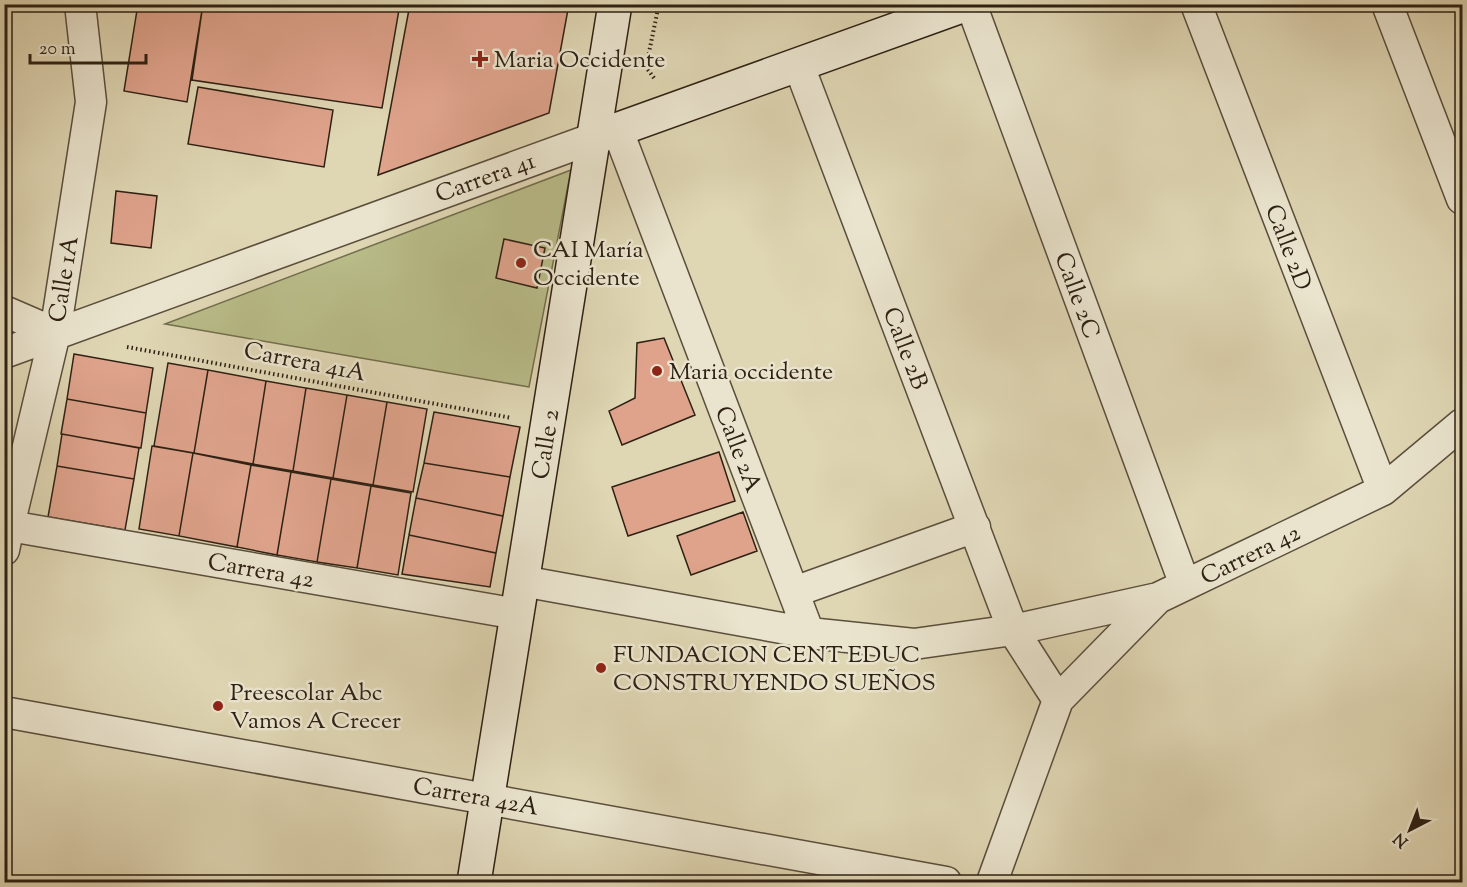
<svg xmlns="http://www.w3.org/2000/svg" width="1467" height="887" font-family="'Sorts Mill Goudy',serif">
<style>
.green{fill:#b8bc88;stroke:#736e4e;stroke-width:1.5}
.building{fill:#dfa38c;stroke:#2e2114;stroke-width:1.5}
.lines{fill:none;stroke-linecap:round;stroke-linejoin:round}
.street-casing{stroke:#5a4e3c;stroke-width:33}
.secondary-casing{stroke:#2e2114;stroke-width:36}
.path{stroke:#2e2114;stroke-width:4;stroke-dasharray:1.5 3;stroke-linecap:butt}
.street{stroke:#eae4ce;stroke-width:30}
.secondary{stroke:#eae4ce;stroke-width:33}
.poi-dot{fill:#8f2418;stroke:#eae4ce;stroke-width:2}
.labels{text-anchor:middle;stroke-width:5;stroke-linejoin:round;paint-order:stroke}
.poi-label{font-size:24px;fill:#2e2114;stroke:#eae4ce;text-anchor:start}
.street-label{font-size:24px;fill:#2e2114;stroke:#eae4ce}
</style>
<rect width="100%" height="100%" fill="#dfd6b3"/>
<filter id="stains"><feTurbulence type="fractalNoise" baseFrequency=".00333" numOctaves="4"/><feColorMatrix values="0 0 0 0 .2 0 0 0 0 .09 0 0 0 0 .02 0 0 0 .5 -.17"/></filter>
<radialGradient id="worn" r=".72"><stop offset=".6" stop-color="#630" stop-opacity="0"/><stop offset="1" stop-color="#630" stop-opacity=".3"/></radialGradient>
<!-- green -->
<path class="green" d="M571,170L529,387L165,324Z"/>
<!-- building -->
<path class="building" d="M138,4H203L187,102L124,91Z
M203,4H400L382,108L192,80Z
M410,4H569L549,113L378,175Z
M198,87L333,110L324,167L188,144Z
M116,191L157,196L151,248L111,243Z
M504,239L545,248L537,288L496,278Z
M664,338L695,415L622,445L609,411L635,398L637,343Z
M74,354L153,368L146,413L67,399Z
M168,363L208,370L194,453L154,446Z
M208,370L266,381L253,464L194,453Z
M266,381L306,388L293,471L253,464Z
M306,388L347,395L333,478L293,471Z
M347,395L387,402L373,485L333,478Z
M67,399L146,413L141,448L61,434Z
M387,402L427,409L413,492L373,485Z
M434,412L520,427L510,477L424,463Z
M62,434L139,448L134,479L57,466Z
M152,446L193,453L179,536L139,529Z
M719,452L735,501L628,536L612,487Z
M193,453L251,465L237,547L179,536Z
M424,463L510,477L503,516L416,498Z
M251,465L291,472L277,555L237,547Z
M57,466L134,479L125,530L48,517Z
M291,472L331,479L317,562L277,555Z
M331,479L371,486L357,568L317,562Z
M371,486L411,493L398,575L357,568Z
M416,498L503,516L496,553L409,535Z
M743,512L757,551L691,575L677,536Z
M409,535L496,553L490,587L402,574Z"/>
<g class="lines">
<!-- street casing -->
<g class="street-casing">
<path id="street" d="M971,4L1185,585
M1196,4L1383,490
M1387,4L1462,199
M799,66L1013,630L1058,700
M618,131L809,633
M4,311L55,333
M4,353L594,138
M4,525L517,614
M4,550L9,526L55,333L91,102L80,4
M522,581L809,633L914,644L1013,630L1158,598L1383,490L1462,424
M794,592L975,527
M4,712L946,882
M992,882L1058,700L1158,598"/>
</g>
<!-- secondary casing -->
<g class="secondary-casing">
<path id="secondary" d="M594,138L967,4
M474,882L615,4"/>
</g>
<!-- path -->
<path class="path" d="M654,78L646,67L659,4
M127,347L512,418"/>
<!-- street -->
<use href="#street" class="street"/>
<!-- secondary -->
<use href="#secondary" class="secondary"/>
</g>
<!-- markers -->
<g class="poi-dot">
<path d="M477 50h6v6h6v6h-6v6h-6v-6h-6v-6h6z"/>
<circle cx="521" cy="263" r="6"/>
<circle cx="657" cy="371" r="6"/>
<circle cx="601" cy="668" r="6"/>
<circle cx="218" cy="706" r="6"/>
</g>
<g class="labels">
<!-- poi labels -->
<g class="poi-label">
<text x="494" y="67">Maria Occidente</text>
<text x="533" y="257">CAI María<tspan x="533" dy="28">Occidente</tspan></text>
<text x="669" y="379">Maria occidente</text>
<text x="613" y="662">FUNDACION CENT EDUC<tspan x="613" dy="28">CONSTRUYENDO SUEÑOS</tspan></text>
<text x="230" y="700">Preescolar Abc<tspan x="230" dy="28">Vamos A Crecer</tspan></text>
</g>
<!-- street labels -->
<g class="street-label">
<text transform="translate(485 177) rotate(-20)" y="8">Carrera 41</text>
<text transform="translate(1289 247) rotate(69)" y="8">Calle 2D</text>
<text transform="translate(63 279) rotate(-81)" y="8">Calle 1A</text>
<text transform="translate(1078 295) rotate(70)" y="8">Calle 2C</text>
<text transform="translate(906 348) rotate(69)" y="8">Calle 2B</text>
<text transform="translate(305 361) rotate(11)" y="8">Carrera 41A</text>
<text transform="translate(545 444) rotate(-81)" y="8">Calle 2</text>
<text transform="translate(739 449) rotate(69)" y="8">Calle 2A</text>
<text transform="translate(1250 554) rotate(-26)" y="8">Carrera 42</text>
<text transform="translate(261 570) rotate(10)" y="8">Carrera 42</text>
<text transform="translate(476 796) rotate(10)" y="8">Carrera 42A</text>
</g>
</g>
<!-- margin -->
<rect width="1467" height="887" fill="none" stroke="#dfd6b3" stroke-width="24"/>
<rect x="6" y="6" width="1455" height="875" fill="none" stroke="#2e2114" stroke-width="3"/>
<rect x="12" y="12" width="1443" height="863" fill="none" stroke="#2e2114" stroke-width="1.5"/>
<!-- north arrow -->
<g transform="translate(1410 830) rotate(222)" stroke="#eae4ce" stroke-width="4.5" paint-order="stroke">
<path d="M0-4.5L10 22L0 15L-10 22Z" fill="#2e2114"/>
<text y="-9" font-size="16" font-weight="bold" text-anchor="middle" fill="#2e2114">N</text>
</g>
<!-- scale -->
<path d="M30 54v9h116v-9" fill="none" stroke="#2e2114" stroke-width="3"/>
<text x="39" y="54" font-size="18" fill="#2e2114" stroke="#eae4ce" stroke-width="4.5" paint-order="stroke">20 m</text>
<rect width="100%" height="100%" filter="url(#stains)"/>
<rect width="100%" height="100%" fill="url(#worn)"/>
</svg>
